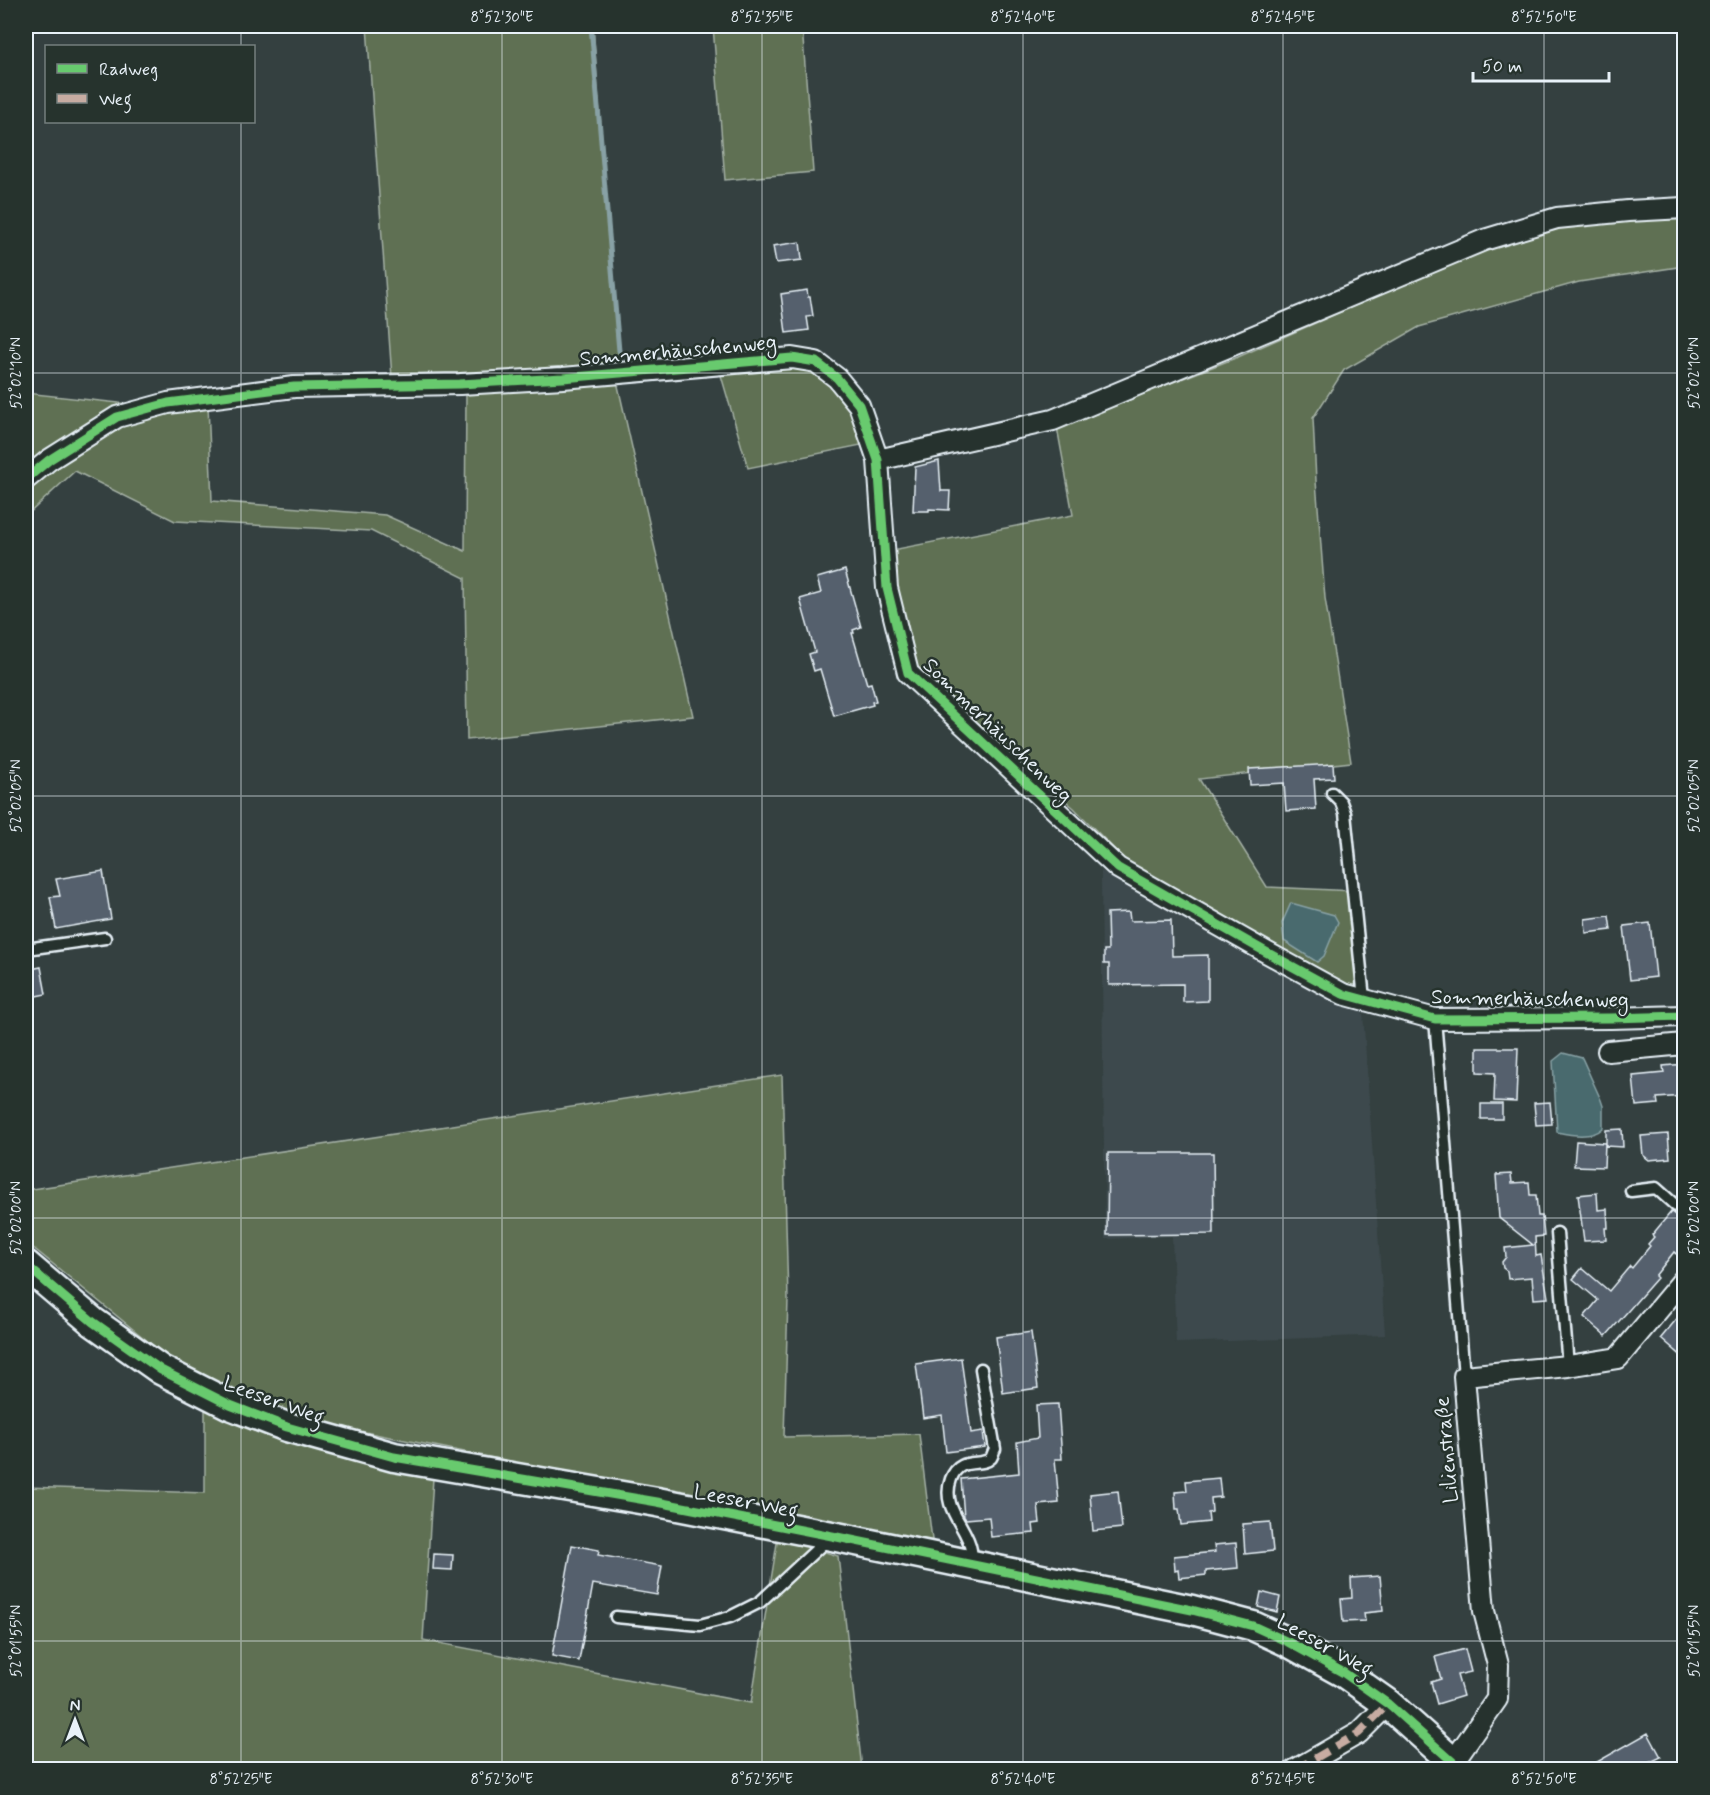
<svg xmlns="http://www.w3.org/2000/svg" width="1710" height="1795" font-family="Mynerve,sans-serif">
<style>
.built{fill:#3e4a4e}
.green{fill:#5f7052;stroke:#a4b0a5;stroke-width:1.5}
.water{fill:#486b6e;stroke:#88a1a5;stroke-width:1.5}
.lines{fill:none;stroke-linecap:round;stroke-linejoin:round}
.stream{stroke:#88a1a5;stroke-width:5}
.building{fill:#54606d;stroke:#e8f1f8;stroke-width:1.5}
.lane-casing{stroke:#e8f1f8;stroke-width:15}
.street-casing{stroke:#e8f1f8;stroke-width:24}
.secondary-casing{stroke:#e8f1f8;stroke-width:33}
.path{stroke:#e8f1f8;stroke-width:3;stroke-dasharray:6 4.5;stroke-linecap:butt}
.lane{stroke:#26332d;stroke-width:10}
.street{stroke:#26332d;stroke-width:20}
.secondary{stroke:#26332d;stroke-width:28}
.quiet{stroke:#c7aca2;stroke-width:8;stroke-dasharray:15 8;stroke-linecap:butt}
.cycleway-casing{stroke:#26332d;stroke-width:13}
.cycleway{stroke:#67ca6e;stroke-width:9}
.ticks{fill:none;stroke:#e8f1f8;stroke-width:1.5;stroke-opacity:0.45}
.labels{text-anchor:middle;stroke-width:5;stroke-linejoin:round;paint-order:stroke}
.street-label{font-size:21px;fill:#e8f1f8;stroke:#26332d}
.neatline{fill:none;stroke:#e8f1f8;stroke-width:2}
.ticks-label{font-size:15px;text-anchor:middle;fill:#e8f1f8}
</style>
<rect width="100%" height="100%" fill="#344040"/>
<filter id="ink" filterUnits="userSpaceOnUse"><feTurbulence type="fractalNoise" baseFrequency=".0167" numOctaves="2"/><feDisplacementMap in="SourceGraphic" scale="12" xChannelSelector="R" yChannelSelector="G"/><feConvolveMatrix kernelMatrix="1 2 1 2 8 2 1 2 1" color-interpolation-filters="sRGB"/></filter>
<g filter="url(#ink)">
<!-- built -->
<path class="built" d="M1101,871L1363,1013L1385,1335L1176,1343L1172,1236L1105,1239Z"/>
<!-- green -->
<path class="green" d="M367,26H593L620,368L392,378Z
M713,26H802L813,172L725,180Z
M1684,215V266L1579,282L1419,327L1344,370L1313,418L1316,481L1325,598L1351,762L1199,779L1267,887L1355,891L1367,983L1340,987L1251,937L1124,859L1074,808L916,670L902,626L892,550L1073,515L1057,427L1238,357L1487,248L1558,225Z
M794,363L817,370L852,407L866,444L748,468L720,372Z
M616,377L693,716L467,740L465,578L371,531L175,521L75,471L26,516V393L119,403L155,405L156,412L208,405L212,501L385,515L465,551L466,391Z
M782,1075L788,1299L784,1437L919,1434L933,1548L699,1499L295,1418L182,1369L26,1242V1190Z
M205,1404L433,1478L423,1640L751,1703L778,1537L838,1556L862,1769L26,1770V1487L205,1493Z"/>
<!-- water -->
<path class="water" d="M1291,903L1334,915L1338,922L1324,956L1317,962L1284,941L1282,923Z
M1563,1053L1582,1058L1601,1100L1603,1106V1128C1592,1139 1571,1135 1557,1132L1553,1061Z"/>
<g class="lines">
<!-- stream -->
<path class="stream" d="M591,26L619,351"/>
</g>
<!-- building -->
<path class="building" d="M800,242L802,260L776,263L773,246Z
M807,290L808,297H810L813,316L807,317L809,330L786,333L781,294Z
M939,461L941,491H950L949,510L929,509V511H913L915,467Z
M845,570L861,627L853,630L854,633H852L867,684L871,683L876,701L872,702L873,705L834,716L820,669L814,671L809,654L815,652L800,599L821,593L817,578Z
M1333,764L1334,778L1314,779L1316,809L1286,811L1284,783L1250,785L1249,769Z
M103,871L111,919L56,929L50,897L60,896L56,879Z
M1129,912L1130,921L1171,920L1172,956L1208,955V1001L1183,1002V984L1109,985V964H1104V950H1108L1107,913Z
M1609,916L1611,930L1586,933L1585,919Z
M1650,923L1656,977L1630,980L1624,926Z
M41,967L46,994L26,998V970Z
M1477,1048H1518L1516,1102L1494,1101L1495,1073L1477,1072Z
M1684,1064V1096L1657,1098L1658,1104L1636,1106L1633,1076L1664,1073L1663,1066Z
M1550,1102L1552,1124L1536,1125L1534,1103Z
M1481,1104H1502V1119H1481Z
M1622,1129L1623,1147L1606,1146V1130Z
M1668,1134L1670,1158L1649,1160L1643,1155L1641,1136Z
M1576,1141L1605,1143L1604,1167L1574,1166Z
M1108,1153H1213L1214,1234L1107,1235Z
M1511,1174L1512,1183L1529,1182L1530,1195H1536L1538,1216H1542L1544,1236L1535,1237L1536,1256L1541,1255L1548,1298L1534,1299L1532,1277L1508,1279L1507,1271L1503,1268L1502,1262L1506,1257L1505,1248L1533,1245L1499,1218L1496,1175Z
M1597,1193L1598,1210L1607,1209L1608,1228H1605L1606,1240L1584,1241L1578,1195Z
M1671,1212L1683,1221L1677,1228L1684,1235V1244L1676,1254L1674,1252L1655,1276L1657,1278L1606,1336L1584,1317L1598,1300L1573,1279L1582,1268L1609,1291L1630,1266L1632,1268L1650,1246L1648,1244L1654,1237L1652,1235Z
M1684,1310V1358L1661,1338Z
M1031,1332L1038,1388L1003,1393L996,1337Z
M961,1358L971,1433L983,1431L985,1447L946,1452L942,1415L923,1418L916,1364Z
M1058,1404L1062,1459H1055L1059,1503L1038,1505L1040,1523L1033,1524L1034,1533L991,1537L989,1517L966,1519L964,1517L961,1479L1019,1473L1017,1442L1038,1438L1036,1405Z
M1219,1478L1221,1497L1211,1498L1212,1512L1208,1513L1209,1522L1181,1525L1179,1509H1176L1175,1492L1187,1491L1186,1481Z
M1118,1491L1122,1528L1093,1531L1090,1494Z
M1270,1522L1273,1551L1245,1554L1243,1524Z
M1236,1543L1238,1568L1206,1571V1575L1179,1578L1178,1570L1175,1571L1174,1556L1215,1552L1214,1545Z
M572,1545L599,1550L598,1555L662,1566L657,1595L593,1584L579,1661L552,1656Z
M434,1554L453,1555L452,1570L433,1569Z
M1380,1576L1383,1611L1364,1613L1365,1621L1343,1622L1341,1599L1352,1598L1351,1578Z
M1261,1592L1280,1597L1277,1612L1258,1607Z
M1465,1649L1471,1672L1457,1675L1463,1696L1437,1704L1431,1682L1441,1679L1435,1657Z
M1648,1733L1661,1757L1634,1770H1583Z"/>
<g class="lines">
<!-- lane casing -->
<g class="lane-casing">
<path id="lane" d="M1332,793L1341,802L1345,813L1364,999
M26,949L105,938
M1435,1019L1464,1376
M1631,1191L1656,1188L1684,1213
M1557,1233L1568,1366
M970,1564C971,1560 972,1555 971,1550C968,1527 940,1508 951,1479C960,1455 981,1468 991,1458C992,1457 994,1450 995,1449L981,1369
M616,1617L700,1625L730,1617L760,1602L829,1538"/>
</g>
<!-- street casing -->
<g class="street-casing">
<path id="street" d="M878,460L1053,420L1484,240L1557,218L1628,211L1684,208
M26,479L49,460L117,417L168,403L294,387L460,384L563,378L792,358L816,362L837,378L859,405L878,460L887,588L908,673L1118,868L1266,952L1343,994L1435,1019L1611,1018L1684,1016
M1608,1051L1684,1044
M1453,1762L1497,1699L1498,1665L1484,1611L1464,1376L1568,1366L1618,1358L1684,1279
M1295,1770L1359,1733L1388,1704"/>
</g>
<!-- secondary casing -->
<g class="secondary-casing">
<path id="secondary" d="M26,1265L93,1322L161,1370L230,1405L287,1427L394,1457L657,1502L832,1536L1192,1610L1253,1626L1288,1642L1344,1673L1388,1704L1453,1762L1458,1770"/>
</g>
<!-- path -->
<path class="path" d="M1677,1770L1684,1764"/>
<!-- lane -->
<use href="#lane" class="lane"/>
<!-- street -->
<use href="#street" class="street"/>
<!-- secondary -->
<use href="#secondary" class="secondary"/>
<!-- quiet -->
<path class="quiet" d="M1295,1770L1359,1733L1388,1704"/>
<!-- cycleway casing -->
<g class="cycleway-casing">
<path id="cycleway" d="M26,479L49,460L117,417L168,403L294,387L460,384L563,378L792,358L816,362L837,378L859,405L878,460L887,588L908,673L1118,868L1266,952L1343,994L1435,1019L1611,1018L1684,1016
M26,1265L93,1322L161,1370L230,1405L287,1427L394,1457L657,1502L832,1536L1192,1610L1253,1626L1288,1642L1344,1673L1388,1704L1453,1762L1458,1770"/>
</g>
<!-- cycleway -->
<use href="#cycleway" class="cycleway"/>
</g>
</g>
<!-- ticks -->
<path class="ticks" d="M241,26V46M502,26V1770M762,26V1770M1023,26V1770M1283,26V1770M1544,26V1770M241,122V1770M26,373H1684M26,796H1684M26,1218H1684M26,1641H1684"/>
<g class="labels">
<!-- street labels -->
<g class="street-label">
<text transform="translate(678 350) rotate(-5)" y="7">Sommerhäuschenweg</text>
<text transform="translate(998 730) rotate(44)" y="7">Sommerhäuschenweg</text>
<text transform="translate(1530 998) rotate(1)" y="7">Sommerhäuschenweg</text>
<text transform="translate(274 1400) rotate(20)" y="7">Leeser Weg</text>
<text transform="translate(1446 1450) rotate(-95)" y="7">Lilienstraße</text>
<text transform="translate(746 1501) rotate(11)" y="7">Leeser Weg</text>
<text transform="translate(1325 1645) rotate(29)" y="7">Leeser Weg</text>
</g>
</g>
<!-- margin -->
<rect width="1710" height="1795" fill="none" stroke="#26332d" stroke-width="66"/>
<!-- legend -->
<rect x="45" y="45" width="210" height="78" fill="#26332d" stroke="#747f7e" stroke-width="1.5"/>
<rect x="57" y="64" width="30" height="9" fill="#67ca6e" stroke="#747f7e" stroke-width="1.5"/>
<text x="99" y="75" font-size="18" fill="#e8f1f8">Radweg</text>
<rect x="57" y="94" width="30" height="9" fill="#c7aca2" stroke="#747f7e" stroke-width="1.5"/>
<text x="99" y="105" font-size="18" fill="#e8f1f8">Weg</text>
<!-- north arrow -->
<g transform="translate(75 1720)" stroke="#26332d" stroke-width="4.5" paint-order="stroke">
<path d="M0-4.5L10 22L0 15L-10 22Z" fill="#e8f1f8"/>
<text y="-9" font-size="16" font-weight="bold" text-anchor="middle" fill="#e8f1f8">N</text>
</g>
<!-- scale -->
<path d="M1473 72v9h136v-9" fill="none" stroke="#e8f1f8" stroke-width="3"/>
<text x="1482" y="72" font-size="18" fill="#e8f1f8" stroke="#26332d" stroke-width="4.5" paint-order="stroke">50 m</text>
<rect x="33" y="33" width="1644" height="1729" class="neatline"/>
<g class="ticks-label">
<text x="502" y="22">8°52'30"E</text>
<text x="762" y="22">8°52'35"E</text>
<text x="1023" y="22">8°52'40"E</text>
<text x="1283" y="22">8°52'45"E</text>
<text x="1544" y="22">8°52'50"E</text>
<text transform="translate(16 373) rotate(-90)" y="5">52°02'10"N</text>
<text transform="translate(1694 373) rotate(-90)" y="5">52°02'10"N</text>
<text transform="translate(16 796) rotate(-90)" y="5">52°02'05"N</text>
<text transform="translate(1694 796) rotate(-90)" y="5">52°02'05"N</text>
<text transform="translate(16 1218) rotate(-90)" y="5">52°02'00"N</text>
<text transform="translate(1694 1218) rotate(-90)" y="5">52°02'00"N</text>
<text transform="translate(16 1641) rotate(-90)" y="5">52°01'55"N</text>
<text transform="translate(1694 1641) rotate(-90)" y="5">52°01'55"N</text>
<text x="241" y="1784">8°52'25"E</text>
<text x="502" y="1784">8°52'30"E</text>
<text x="762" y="1784">8°52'35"E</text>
<text x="1023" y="1784">8°52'40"E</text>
<text x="1283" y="1784">8°52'45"E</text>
<text x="1544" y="1784">8°52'50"E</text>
</g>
</svg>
